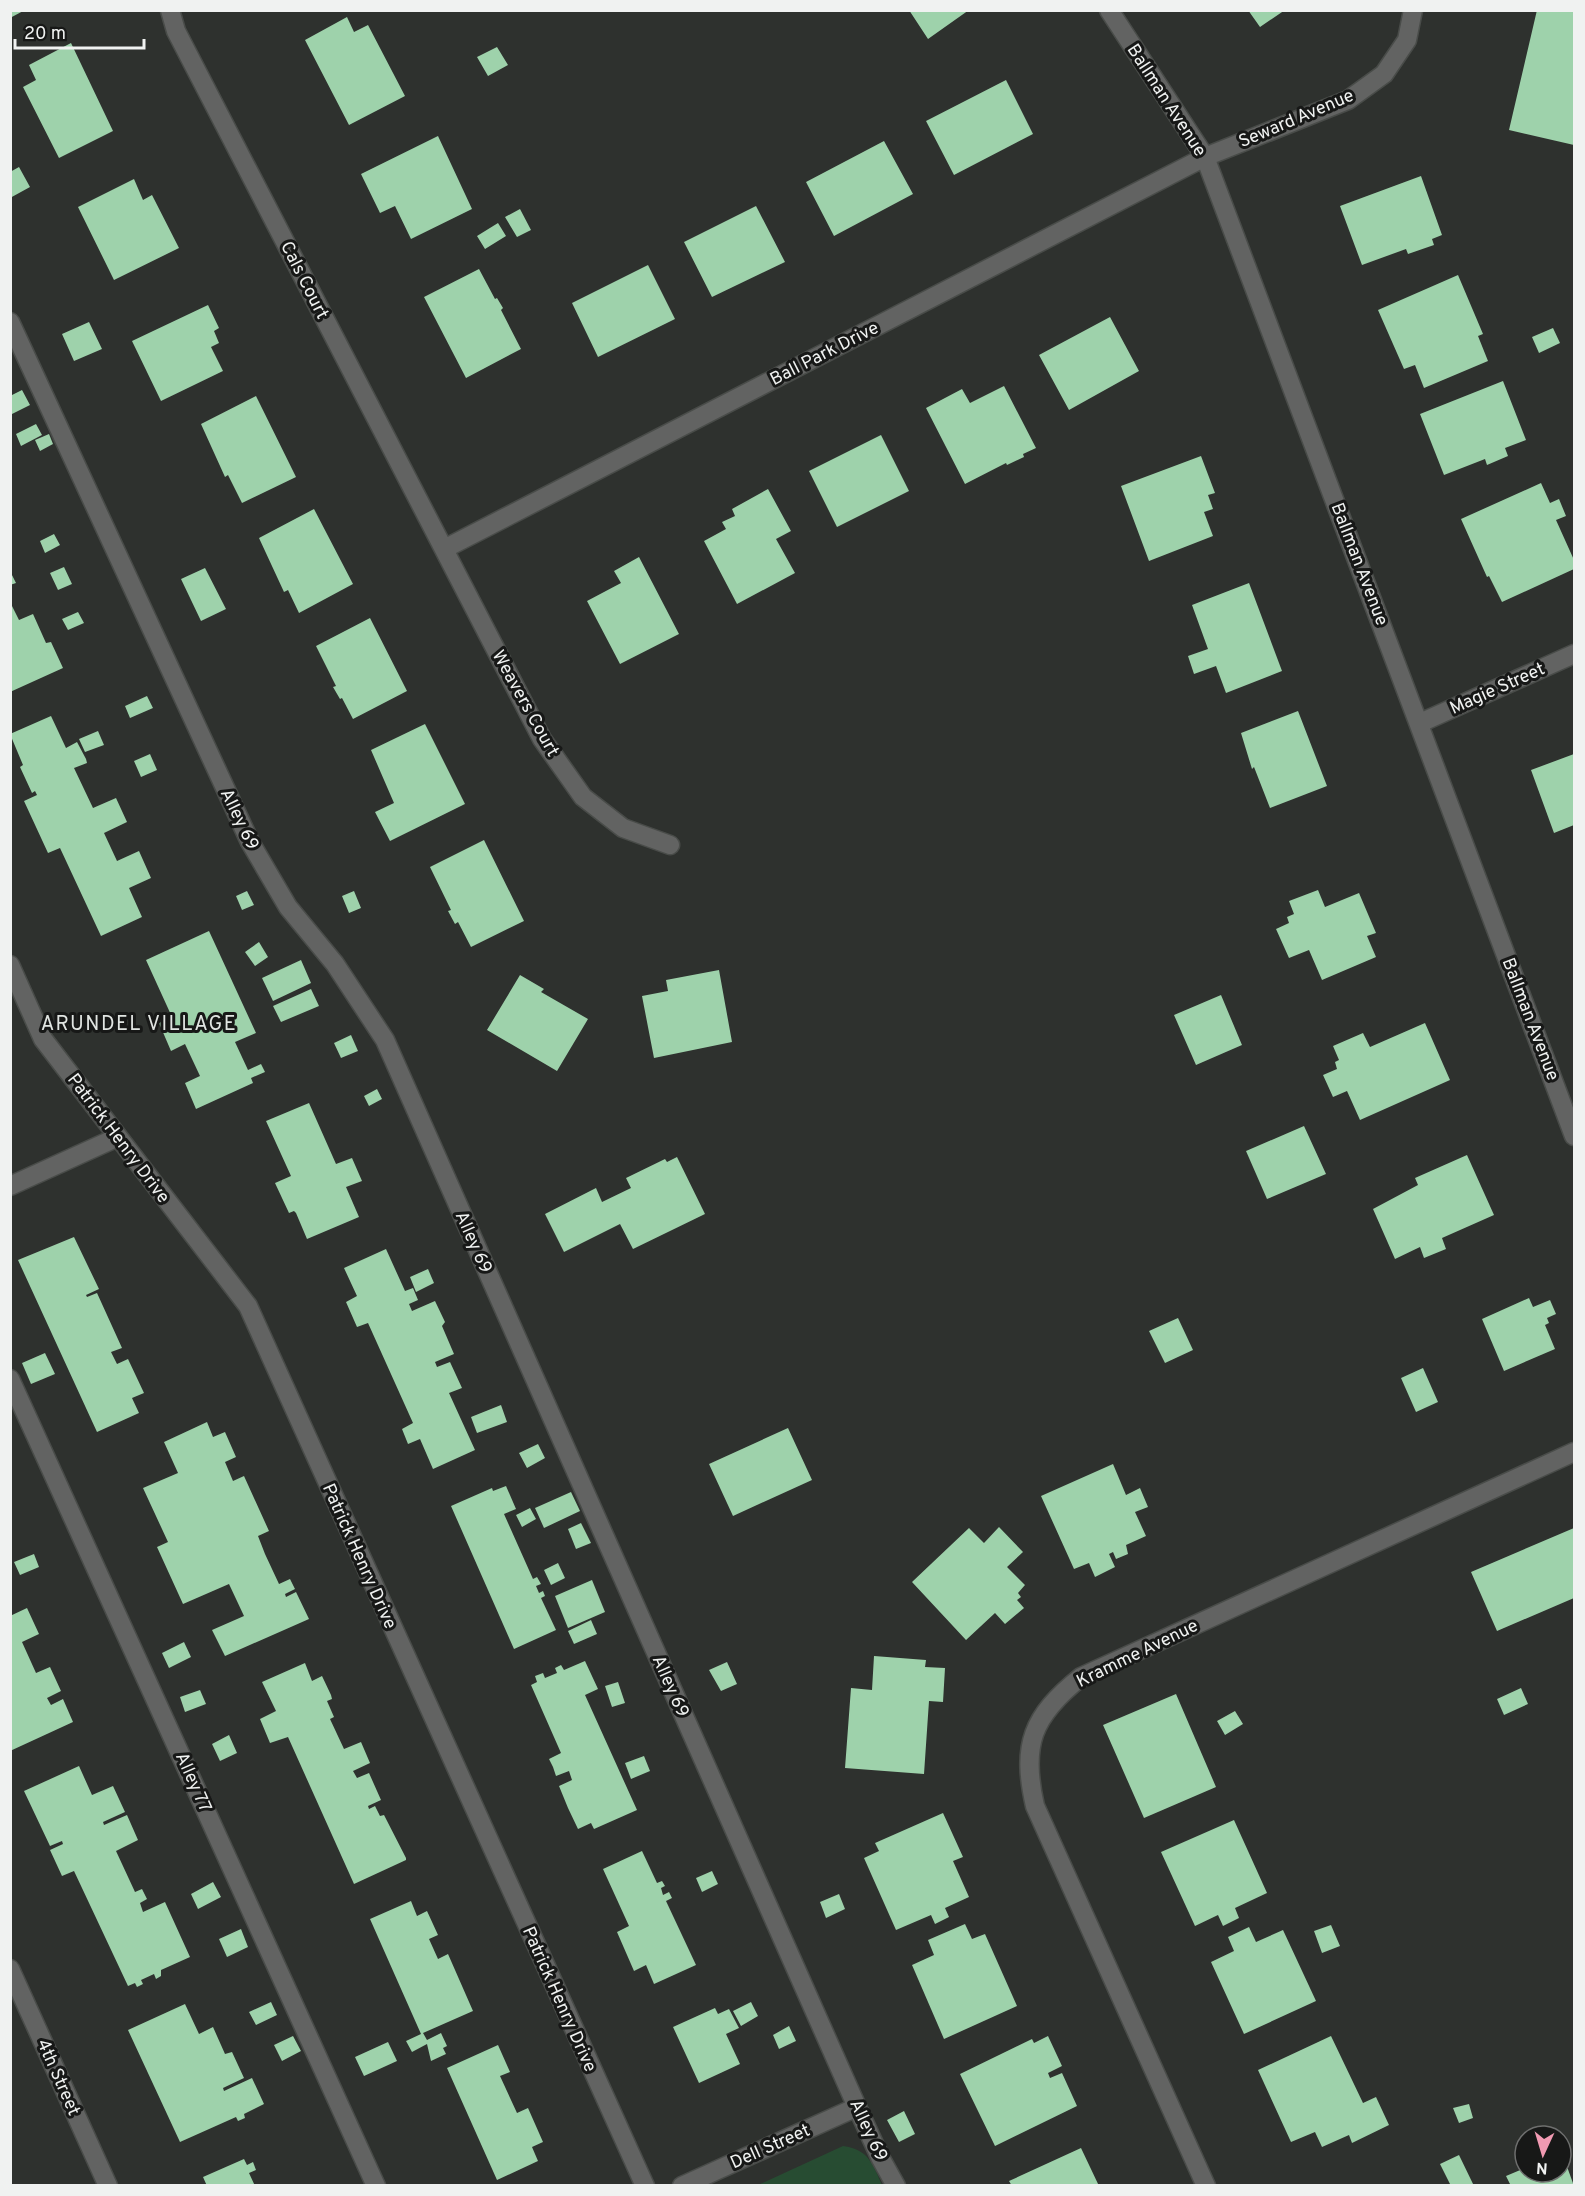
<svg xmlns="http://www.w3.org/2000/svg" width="1585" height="2196" font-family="Overpass,sans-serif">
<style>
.green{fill:#274c32}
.building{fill:#9ed2ab}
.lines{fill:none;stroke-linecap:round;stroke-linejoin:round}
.minor-casing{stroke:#494c49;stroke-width:21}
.minor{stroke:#626362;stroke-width:18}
.labels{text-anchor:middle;stroke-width:6;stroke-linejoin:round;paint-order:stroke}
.street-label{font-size:18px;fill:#f0f2f1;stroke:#171817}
.neighbourhood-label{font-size:20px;letter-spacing:1.5px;fill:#e1e5e2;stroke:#171817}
</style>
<rect width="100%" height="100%" fill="#2e312e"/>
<!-- green -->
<path class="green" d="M843,2146C868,2149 873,2164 882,2185H758Z"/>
<!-- building -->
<path class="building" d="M10,10H25L10,18Z
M909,10H969L928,39Z
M1248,10H1285L1260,27Z
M1537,10H1574V145L1509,130Z
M347,17L354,32L368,25L405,96L349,125L305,40Z
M71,43L113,131L59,158L23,87L36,80L29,65Z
M497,47L508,65L488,76L477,57Z
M1006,80L1033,134L954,175L926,121Z
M438,136L472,209L411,239L395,206L380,213L361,174Z
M884,141L913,194L834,236L806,182Z
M19,167L30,187L10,198V172Z
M1421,176L1442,235L1432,239L1434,245L1408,254L1406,249L1362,265L1340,206Z
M134,179L143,200L152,195L179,248L114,280L78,207Z
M756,206L785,262L712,297L684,242Z
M520,209L531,230L517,237L505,217Z
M498,223L506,236L485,249L477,236Z
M648,265L675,319L598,357L572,303Z
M479,269L495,299L497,298L503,308L501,310L521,349L466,378L424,297Z
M1458,275L1483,334L1478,336L1488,361L1424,388L1415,365L1404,369L1378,310Z
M208,305L219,328L214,331L219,343L211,347L223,371L161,401L132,341Z
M1110,317L1139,371L1069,410L1039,355Z
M89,322L102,349L74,361L62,334Z
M1553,328L1560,343L1539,353L1532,337Z
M1503,381L1526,440L1505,448L1508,456L1487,465L1485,459L1444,475L1420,414Z
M1004,386L1036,448L1023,454L1024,457L1007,465L1006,463L965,484L926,408L962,389L970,403Z
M22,390L30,405L10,415V396Z
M256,396L296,477L242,503L228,475L225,477L201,424Z
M36,424L42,435L21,446L16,434Z
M49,434L53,444L40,451L35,440Z
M881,435L909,491L837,527L809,471Z
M1201,456L1215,493L1208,495L1213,509L1204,512L1213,536L1149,561L1121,486Z
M1541,483L1550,503L1559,499L1566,516L1556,520L1574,560V569L1502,602L1489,576L1487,577L1461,519Z
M768,489L791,531L776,539L795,573L737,604L704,541L726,529L722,522L735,516L732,509Z
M314,509L353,584L299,613L288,590L284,592L259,538Z
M54,534L60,545L45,553L40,541Z
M639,557L679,634L620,664L587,601L621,583L614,571Z
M64,567L72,584L58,590L50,573Z
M205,568L226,609L201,621L181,579Z
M10,571L16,583L10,585Z
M1249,583L1282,671L1226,693L1216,666L1194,674L1188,656L1208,649L1192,605Z
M10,602L19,620L33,614L46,643L51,642L63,668L10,692Z
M78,612L84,623L68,630L62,619Z
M370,618L407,691L353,719L342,698L340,699L333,687L336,686L316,646Z
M147,696L153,708L130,718L125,706Z
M1298,711L1327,786L1270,808L1254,767L1252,769L1241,733Z
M51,716L66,748L77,742L86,759L87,763L74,768L93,808L116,798L127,822L104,833L117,861L139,851L151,878L129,888L142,917L101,936L60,848L48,853L24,801L37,795L35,791L32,793L20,767L23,765L10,734Z
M425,724L465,804L390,841L375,812L394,803L371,750Z
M98,731L104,745L85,752L79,739Z
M150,754L157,770L141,777L134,761Z
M1574,754V825L1554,833L1531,770Z
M484,840L524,921L471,947L458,922L455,924L448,911L451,910L430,867Z
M1318,890L1325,907L1359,893L1376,933L1367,936L1376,957L1322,980L1309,950L1289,958L1276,929L1289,923L1287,917L1294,914L1289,901Z
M247,891L254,905L242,910L236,896Z
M354,891L361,908L349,913L342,896Z
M209,931L256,1033L235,1042L248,1070L261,1064L265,1072L251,1078L253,1083L196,1109L185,1083L200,1076L185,1044L171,1051L159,1023L172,1017L146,960Z
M259,942L268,957L255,966L245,952Z
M301,960L311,983L273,1001L262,978Z
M719,970L732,1042L654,1058L642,996L668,991L666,980Z
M520,975L544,989L541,992L588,1019L557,1071L487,1030Z
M311,989L319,1006L281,1022L273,1006Z
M1221,995L1242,1045L1196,1065L1174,1015Z
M1425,1023L1450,1080L1360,1120L1347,1091L1333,1097L1323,1075L1337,1069L1335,1062L1339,1060L1333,1046L1363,1033L1370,1047Z
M351,1035L358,1051L341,1058L334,1043Z
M377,1089L382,1099L369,1106L364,1096Z
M309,1103L336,1164L352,1158L362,1181L346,1187L359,1217L307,1239L296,1213L294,1211L289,1213L275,1183L291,1176L266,1121Z
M1304,1126L1326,1174L1267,1199L1246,1151Z
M1467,1155L1494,1215L1442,1238L1446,1249L1424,1258L1420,1247L1395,1259L1373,1209L1418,1185L1415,1178Z
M677,1157L705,1214L633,1249L620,1224L564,1252L545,1214L596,1188L602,1202L631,1188L626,1178L665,1159L667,1162Z
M74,1237L99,1289L86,1295L87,1297L97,1293L122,1348L111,1352L117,1364L128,1359L144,1393L132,1398L139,1413L97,1432L18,1260Z
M386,1249L405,1291L413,1288L418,1300L409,1304L412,1311L435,1301L445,1322L442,1326L454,1354L435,1362L437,1367L450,1362L462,1388L449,1393L475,1450L433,1469L420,1439L408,1444L402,1429L413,1423L368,1323L357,1327L346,1302L357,1296L344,1268Z
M428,1269L434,1283L416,1292L410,1277Z
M1529,1298L1533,1307L1550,1300L1556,1314L1547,1318L1549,1323L1545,1325L1555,1349L1504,1371L1482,1319Z
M1178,1318L1193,1350L1165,1363L1149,1331Z
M45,1353L55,1374L31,1384L22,1363Z
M1423,1368L1438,1402L1416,1412L1401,1378Z
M501,1405L507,1422L477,1433L471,1417Z
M207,1422L213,1437L225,1432L236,1457L225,1462L233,1481L244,1476L269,1531L258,1536L265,1554L279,1584L290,1579L295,1589L285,1594L286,1597L296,1592L309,1619L225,1656L212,1630L244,1616L229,1584L183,1604L157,1547L168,1542L143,1488L178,1473L164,1442Z
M788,1428L812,1480L733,1516L709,1464Z
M538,1444L545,1458L527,1468L519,1453Z
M1113,1464L1126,1495L1140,1488L1148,1507L1135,1512L1146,1536L1126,1545L1128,1554L1116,1559L1113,1552L1109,1554L1115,1567L1095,1577L1089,1563L1074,1569L1041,1496Z
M506,1486L516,1509L504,1514L533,1579L537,1577L541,1584L536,1586L539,1593L543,1591L545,1596L541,1598L556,1630L514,1649L451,1506L492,1488L493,1491Z
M571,1492L580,1511L544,1528L535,1508Z
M530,1508L536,1519L522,1527L516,1515Z
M581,1523L591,1543L576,1549L568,1529Z
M999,1527L1023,1552L1007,1567L1025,1585L1018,1593L1021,1597L1017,1600L1024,1608L1005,1624L995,1613L966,1640L912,1582L969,1528L984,1543Z
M1574,1528V1598L1497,1631L1471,1572Z
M34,1554L39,1567L20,1575L14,1562Z
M558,1563L565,1578L551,1585L544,1570Z
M592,1580L605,1612L568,1628L555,1596Z
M27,1608L39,1634L22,1642L36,1673L50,1667L61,1691L47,1698L51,1705L63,1699L73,1722L10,1751V1616Z
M591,1620L597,1634L574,1644L568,1631Z
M184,1642L191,1657L169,1668L162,1653Z
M874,1656L926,1660L925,1667L945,1668L943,1702L929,1701L924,1774L845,1768L851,1688L872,1690Z
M585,1661L598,1689L585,1695L637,1810L594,1829L591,1823L578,1829L568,1808L559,1786L572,1780L569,1771L556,1776L553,1767L549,1759L561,1753L531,1685L537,1682L535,1676L543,1673L545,1678L557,1673L555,1668L561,1665L564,1670Z
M727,1662L737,1684L721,1691L709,1670Z
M305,1663L312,1681L322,1676L331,1695L332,1699L327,1701L334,1717L330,1719L344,1749L361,1742L370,1763L353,1771L357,1778L369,1773L381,1800L368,1806L369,1809L375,1806L380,1816L384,1815L406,1858V1860L354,1884L288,1737L270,1743L260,1719L276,1711L262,1682Z
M618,1682L625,1703L612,1707L605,1686Z
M1521,1688L1528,1704L1504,1715L1497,1699Z
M200,1690L206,1704L185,1712L180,1697Z
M1176,1694L1216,1787L1144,1818L1103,1725Z
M1235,1711L1243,1724L1225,1735L1217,1721Z
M229,1735L237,1753L220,1761L212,1744Z
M644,1756L650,1771L631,1779L625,1763Z
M79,1766L92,1795L113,1786L125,1812L103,1822L104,1825L127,1815L138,1840L116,1851L135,1892L142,1889L147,1899L140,1903L143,1912L165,1902L190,1957L161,1970V1976L156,1979L154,1974L141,1980L143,1984L137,1987L135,1983L128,1986L74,1871L62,1876L50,1850L63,1844L62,1841L50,1846L24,1791Z
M943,1813L963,1857L953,1861L969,1897L945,1908L949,1917L935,1924L931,1915L896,1930L864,1858L879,1851L875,1843Z
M1234,1820L1267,1893L1235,1908L1239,1918L1223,1926L1218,1915L1195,1926L1161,1852Z
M642,1851L657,1883L662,1881L665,1886L661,1888L663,1895L669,1892L672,1898L666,1901L696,1965L654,1984L646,1965L634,1971L617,1932L629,1926L603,1869Z
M712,1871L718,1884L702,1892L696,1878Z
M213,1882L221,1897L198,1909L191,1894Z
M839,1894L845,1909L826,1918L820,1902Z
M411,1901L417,1916L427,1911L438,1935L429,1939L438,1959L448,1954L473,2011L423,2033L427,2040L441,2033L447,2046L443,2048L446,2054L431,2061L427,2044L412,2052L406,2041L421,2034L370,1919Z
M965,1924L972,1939L985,1934L1017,2006L944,2039L912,1965L934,1955L928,1940Z
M1331,1925L1340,1946L1322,1953L1314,1931Z
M1249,1927L1256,1942L1283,1930L1316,2001L1244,2034L1211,1962L1234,1951L1228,1937Z
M241,1929L248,1947L227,1957L219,1939Z
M271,2002L277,2015L256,2025L249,2012Z
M751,2002L758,2016L741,2026L733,2011Z
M185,2004L199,2034L213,2027L225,2054L232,2052L244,2078L223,2088L224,2091L252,2078L264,2104L244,2114L245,2118L238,2121L236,2117L180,2142L128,2030Z
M715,2008L718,2014L729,2009L739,2028L726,2034L740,2064L699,2083L673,2027Z
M789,2026L796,2041L779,2049L773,2035Z
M293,2036L301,2051L282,2061L274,2045Z
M1048,2036L1062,2066L1048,2073L1050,2078L1062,2073L1077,2106L995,2146L960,2074L1032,2039L1034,2043Z
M1331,2036L1363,2103L1376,2097L1389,2125L1352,2143L1349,2135L1322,2147L1315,2132L1291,2142L1258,2070Z
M388,2042L397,2061L364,2076L355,2057Z
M498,2045L510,2072L500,2076L517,2113L528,2108L543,2142L532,2147L538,2161L497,2180L447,2068Z
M1469,2104L1473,2118L1459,2123L1453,2108Z
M904,2111L915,2134L899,2142L887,2120Z
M1553,2131L1555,2136H1541Z
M1525,2143V2172H1561V2150L1574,2186H1511L1506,2176L1525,2168L1516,2147Z
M1081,2148L1099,2186H1012L1009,2181Z
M1459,2155L1474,2186H1451L1440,2164Z
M244,2159L247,2165L253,2162L256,2170L249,2173L255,2186H207L203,2177Z"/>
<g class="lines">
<!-- minor casing -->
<g class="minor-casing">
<path id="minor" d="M170,10L176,31L542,739L583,797L623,828L670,845
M1109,10L1205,157L1574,1136
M10,322L250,842L288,907L335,964L385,1040L857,2107L881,2159L896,2186
M444,549L1205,157L1348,100L1384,74L1407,40L1413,10
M1420,723L1574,654
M10,965L43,1039L248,1306L645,2186
M10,1186L118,1137
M10,1379L376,2186
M10,1969L108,2186
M682,2186L857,2107
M1206,2186L1035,1806C1021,1745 1032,1716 1081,1677L1574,1452"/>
</g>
<!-- minor -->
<use href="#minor" class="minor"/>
</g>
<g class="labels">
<!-- street labels -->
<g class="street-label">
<text transform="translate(1167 100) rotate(57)" y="6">Ballman Avenue</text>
<text transform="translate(1296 118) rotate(-23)" y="6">Seward Avenue</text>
<text transform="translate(305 280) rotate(63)" y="6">Cals Court</text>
<text transform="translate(824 353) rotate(-27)" y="6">Ball Park Drive</text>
<text transform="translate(1360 564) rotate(69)" y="6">Ballman Avenue</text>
<text transform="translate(1497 688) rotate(-24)" y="6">Magie Street</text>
<text transform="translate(526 703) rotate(61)" y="6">Weavers Court</text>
<text transform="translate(240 819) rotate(64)" y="6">Alley 69</text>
<text transform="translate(1531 1019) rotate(69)" y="6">Ballman Avenue</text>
<text transform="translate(119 1138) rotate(53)" y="6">Patrick Henry Drive</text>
<text transform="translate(474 1242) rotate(66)" y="6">Alley 69</text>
<text transform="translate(360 1556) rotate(66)" y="6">Patrick Henry Drive</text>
<text transform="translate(1137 1653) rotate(-26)" y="6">Kramme Avenue</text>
<text transform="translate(671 1686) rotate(66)" y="6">Alley 69</text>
<text transform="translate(194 1782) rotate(66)" y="6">Alley 77</text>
<text transform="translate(560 1999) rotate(66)" y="6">Patrick Henry Drive</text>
<text transform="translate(59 2077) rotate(66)" y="6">4th Street</text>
<text transform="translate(869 2130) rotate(65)" y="6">Alley 69</text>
<text transform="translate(770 2146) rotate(-24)" y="6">Dell Street</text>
</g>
<!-- neighbourhood labels -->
<g class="neighbourhood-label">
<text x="139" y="1030">ARUNDEL VILLAGE</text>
</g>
</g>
<!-- border -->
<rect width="1585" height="2196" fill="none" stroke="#f0f2f1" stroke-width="24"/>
<!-- north arrow -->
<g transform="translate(1543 2154) rotate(184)"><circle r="28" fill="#171817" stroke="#6e6f6e" stroke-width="1.5"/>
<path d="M0-4.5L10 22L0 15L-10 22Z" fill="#f19ab2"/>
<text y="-9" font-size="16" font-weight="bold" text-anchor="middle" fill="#f0f2f1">N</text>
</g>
<!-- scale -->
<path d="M15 39v9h129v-9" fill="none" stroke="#f0f2f1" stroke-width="3"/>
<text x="24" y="39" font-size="18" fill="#f0f2f1" stroke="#171817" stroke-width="4.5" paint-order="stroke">20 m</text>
</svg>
